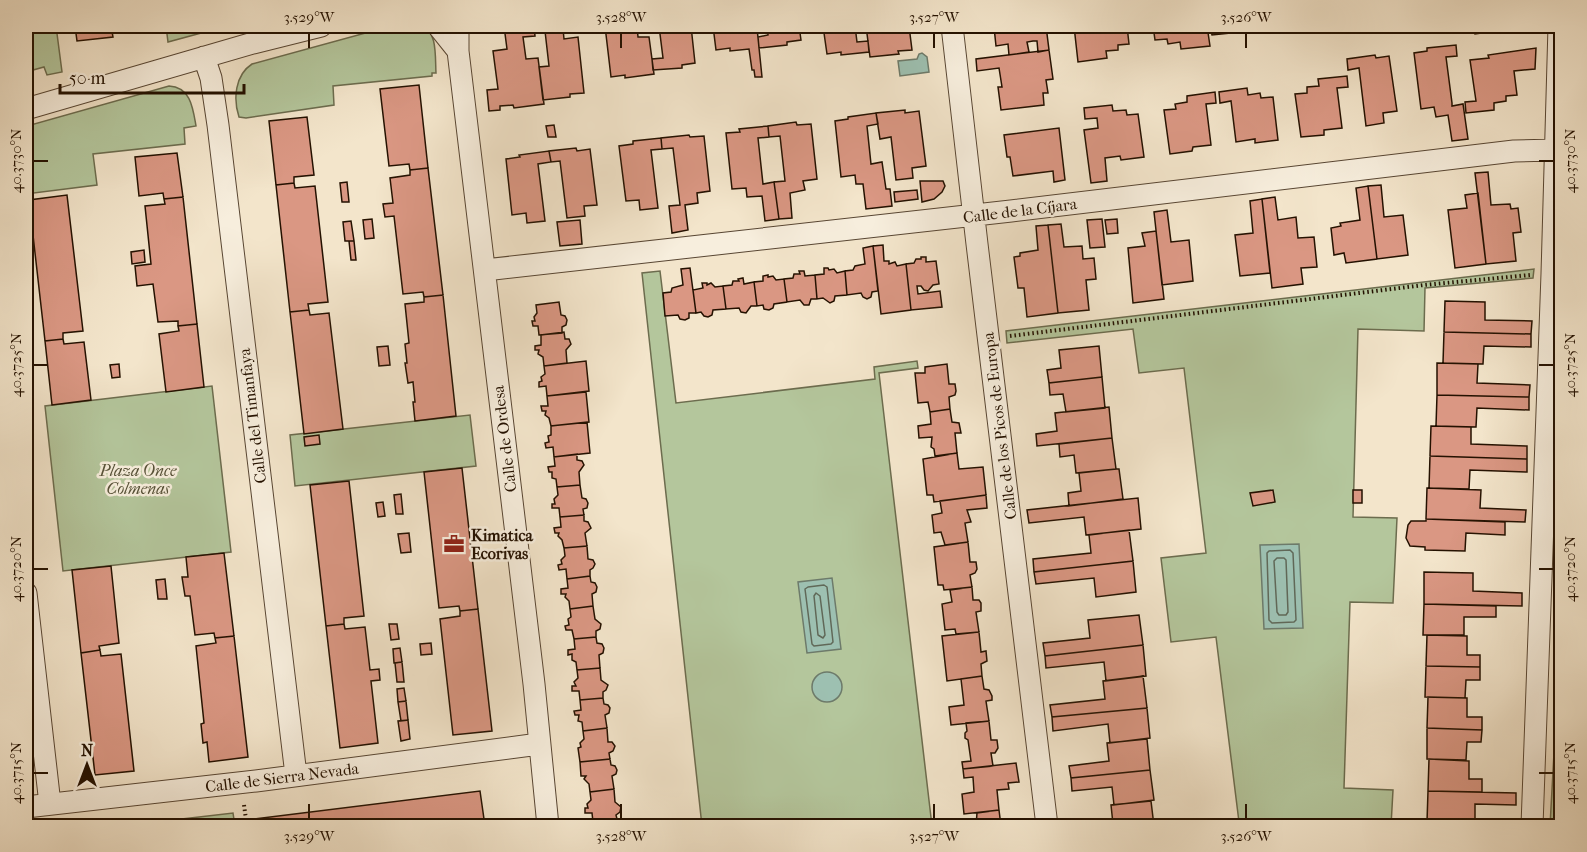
<svg xmlns="http://www.w3.org/2000/svg" width="1587" height="852" font-family="'IM FELL French Canon',serif">
<style>
.green{fill:#b4c69c;stroke:#6c6c4e;stroke-width:1.5}
.water{fill:#9dc0b1;stroke:#6d7a6a;stroke-width:1.5}
.lines{fill:none;stroke-linecap:round;stroke-linejoin:round}
.shore{stroke:#606858;stroke-width:1.5}
.building{fill:#da9783;stroke:#241100;stroke-width:1.5}
.street-casing{stroke:#584633;stroke-width:23}
.path{stroke:#241100;stroke-width:4;stroke-dasharray:1.5 3;stroke-linecap:butt}
.street{stroke:#f7eedd;stroke-width:21}
.ticks{fill:none;stroke:#241100;stroke-width:2}
.labels{text-anchor:middle;stroke-width:5;stroke-linejoin:round;paint-order:stroke}
.street-label{font-size:16px;fill:#241100;stroke:#f7eedd}
.park-label{font-size:16px;font-style:italic;fill:#565037;stroke:#f7eedd}
.poi-label{font-size:16px;font-weight:bold;fill:#241100;stroke:#f7eedd;text-anchor:start}
.neatline{fill:none;stroke:#241100;stroke-width:2}
.ticks-label{font-size:15px;text-anchor:middle;fill:#241100}
</style>
<rect width="100%" height="100%" fill="#f3e5cb"/>
<filter id="stains"><feTurbulence type="fractalNoise" baseFrequency=".00333" numOctaves="4"/><feColorMatrix values="0 0 0 0 .2 0 0 0 0 .09 0 0 0 0 .02 0 0 0 .5 -.17"/></filter>
<radialGradient id="worn" r=".72"><stop offset=".6" stop-color="#630" stop-opacity="0"/><stop offset="1" stop-color="#630" stop-opacity=".3"/></radialGradient>
<!-- green -->
<path class="green" d="M26,26H56L62,72L47,75L44,67L26,72Z
M166,26H227L168,42Z
M391,26C400,25 412,24 421,26C438,29 435,60 436,73H432V76L333,86L334,105L246,118L239,117C233,99 235,75 252,64Z
M169,86C191,87 193,109 196,126L184,128L185,144L93,154L97,185L26,194L27,126Z
M1534,269L1533,278L1425,288L1424,331L1358,329L1353,517L1397,518L1393,603L1350,602L1344,788L1393,790L1391,826H1201L1239,822L1216,637L1171,642L1161,558L1206,553L1184,368L1139,373L1133,329L1007,343L1006,331Z
M660,271L676,403L875,379L874,367L917,361L918,368L879,373L932,826H702L642,273Z
M212,386L231,552L63,571L45,406Z
M470,415L476,466L295,486L290,435Z
M1561,626V826H1550Z
M233,813L235,826H166L165,821Z"/>
<!-- water -->
<path class="water" d="M922,53L927,57L929,72L900,76L898,61L917,59L919,54Z
M1299,544L1303,628L1264,629L1260,545Z
M832,578L841,649L807,653L798,582Z
M812 687a15 15 0 1 1 30 0a15 15 0 1 1-30 0Z"/>
<g class="lines">
<!-- shore -->
<path class="shore" d="M1290,550L1293,553L1296,620L1294,622L1272,623L1269,620L1267,553L1269,551Z
M1277,558H1284L1286,560L1288,612L1286,615H1279L1277,612L1274,561Z
M824,585L827,587L833,642L831,644L814,646L812,644L805,589L808,587Z
M816,593L820,596L825,635L823,638L818,635L814,596Z"/>
</g>
<!-- building -->
<path class="building" d="M75,26H111L113,37L77,41Z
M504,26H534L535,36L523,37L526,59L538,58L544,104L514,108L513,105L500,106V110L489,111L487,90L498,89L493,51L507,49Z
M605,26H637L638,37H649L654,74L625,78V75L611,77Z
M659,26H691L695,63L682,65V68L653,70L652,59L663,58Z
M713,26H745L746,30L757,28L762,77H755L754,70H752L749,49L730,51V48L716,50Z
M767,26H799L801,40L787,42V45L759,48L758,37L768,35Z
M823,26H855L857,42L868,41L869,52L841,55V52L827,54Z
M866,26H909L912,50L898,51L899,54L870,57Z
M990,26H1046L1049,50L1038,52L1037,41H1033L1027,42L1029,52L1009,55L1008,44L996,46L994,27L990,28Z
M1074,26H1127L1129,44L1118,45V50L1106,51L1107,58L1078,62Z
M1153,26H1207L1210,46L1181,49L1180,42L1168,44L1167,39L1155,40Z
M1210,26H1240V32L1212,35Z
M1474,26H1518V28L1475,34Z
M563,29L564,39L578,37L584,93L570,94V97L543,100L539,67L549,66L545,31Z
M1456,45L1457,56L1446,57L1452,103V106L1463,104L1468,139L1452,141L1448,115L1436,117L1434,107L1421,109L1414,53L1427,51V48Z
M1536,48L1535,69L1514,71L1517,95L1506,96V101L1494,103V110L1466,113L1465,102L1476,101L1470,60L1489,58L1488,55Z
M1049,50L1053,79L1046,80L1048,93H1043L1044,105L1001,110L998,87H1002L999,68L977,71L976,59Z
M1375,55L1376,58L1389,56L1397,111L1383,113L1384,123L1366,126L1359,68L1348,70L1347,59Z
M1347,76L1348,87L1337,88L1342,128L1324,130V135L1301,137L1295,94L1307,93V87L1319,86L1318,79Z
M419,85L428,168L410,170L409,164L389,166L380,89Z
M1247,88L1248,95L1260,93L1261,98L1273,97L1278,140L1255,143V139L1236,142L1231,101L1220,103L1219,92Z
M1215,92L1216,103L1206,104L1211,145L1193,147L1192,151L1170,154L1164,110L1176,109L1175,104L1187,102V96Z
M1112,105L1113,111L1126,110L1127,115L1138,114L1144,157L1121,160L1120,156L1105,158L1107,181L1091,183L1084,130L1098,128L1097,118L1085,119L1084,108Z
M905,110V113L919,111L926,166L912,168L913,178L896,180L891,137L880,139L876,113Z
M876,113L878,124L867,126L871,164L882,162L886,189H890L892,206L866,209L863,184H856L855,175L841,177L835,121L848,119V117Z
M307,117L314,175L294,177V183L276,185L269,121Z
M796,122L797,125L811,124L817,179L803,181L805,190L790,193L792,218L779,219L774,182L785,181L780,136L769,137L768,126Z
M554,125L556,137H548L546,126Z
M768,126L769,137L758,138L763,184L774,182L779,219L765,221L762,196L747,197L746,188L732,189L726,133L740,132L739,129Z
M1059,128L1065,180L1054,182L1053,171L1013,176L1010,157H1007L1004,135Z
M689,135L690,137L704,136L710,191L697,193L698,203L685,205L688,230L672,233L669,206L680,205L673,148L662,149L661,138Z
M661,138L662,149L651,150L658,208L640,210L639,200L626,201L619,146L633,144V141Z
M576,148L577,151L590,149L597,205L584,206L585,216L567,218L560,161L551,162L549,151Z
M549,151L551,162L538,164L545,221L527,223L526,213L512,215L506,159L520,157L519,155Z
M177,153L183,197L164,199L163,193L139,196L135,157Z
M428,168L443,295L424,297L423,292L403,294L394,216L385,217L383,204L393,203L390,178L410,175V170Z
M1488,172L1491,205L1510,204L1511,209L1518,208L1521,232L1513,233L1516,261L1486,264L1475,173Z
M920,181H943L945,186L942,192L934,199L922,202Z
M347,182L349,202H342L340,183Z
M294,183L295,188L315,186L328,302L308,304L309,310L290,312L276,185Z
M1381,185L1384,217L1403,215L1408,255L1377,259L1368,186Z
M1368,186L1377,259L1346,263L1344,253L1334,255L1331,228L1341,226L1340,223L1360,220L1356,188Z
M917,190L918,199L895,202L894,192Z
M1478,193L1486,264L1455,268L1448,210L1467,208L1465,195Z
M67,195L83,331L63,333V339L45,341L29,200Z
M183,197L197,324L178,326V321L158,322L153,284L137,286L135,266L151,264L145,206L165,204L164,199Z
M1275,197L1278,220L1296,217L1298,238L1314,237L1317,267L1301,268L1303,284L1272,288L1262,199Z
M1262,199L1270,273L1240,276L1235,235L1253,233L1250,201Z
M1167,210L1171,242L1189,240L1193,281L1162,285L1154,212Z
M372,219L374,238L365,239L363,220Z
M1102,219L1105,247L1090,248L1087,220Z
M1117,219L1118,233L1107,234L1105,220Z
M580,220L582,244L560,246L557,222Z
M351,221L354,241H345L343,222Z
M1061,224L1064,247L1082,246L1083,259L1094,258L1096,279L1086,280L1089,310L1058,313L1048,225Z
M1048,225L1058,313L1027,317L1024,288H1018L1014,257L1020,256V253L1038,250L1036,226Z
M1156,231L1164,299L1133,303L1128,248L1145,246L1142,233Z
M349,241H354L356,260H351Z
M883,245L884,261H889V264L895,262L897,266L906,264L911,310L881,314L873,246Z
M873,246L878,291L872,292L871,297L867,299L863,297L861,293L847,295L845,271L853,270L855,266L865,264L863,248Z
M144,250L145,262L132,264L131,252Z
M921,257H926V262L936,261L939,284L933,285L928,291L924,290L921,286H917L918,294L940,291L942,307L911,310L906,264L914,263L916,259H921Z
M690,268L696,313H689V318L685,320L680,319L678,315L665,316L663,293L671,292L672,288L683,285L681,269Z
M824,268H828L829,270L834,269L837,273L845,271L847,295L835,296L834,301L830,303L823,298L817,299L815,275L824,274Z
M799,271H804L805,276L815,275L817,299H811L809,305H804L800,300L787,302L784,279L793,278L794,274H800Z
M768,275V277L773,276L776,280L784,279L787,302L774,304L773,308L769,310L764,309L763,305L757,306L754,282L763,281V276Z
M743,278L744,284L754,282L757,306H751L746,313L741,312L739,308L726,309L723,286L732,285L733,281H739L738,279Z
M702,283H707V285L711,283L715,287L723,286L726,309L713,310L712,315L708,317L704,316L701,312L696,313L693,290L703,288Z
M443,295L456,416L415,421L413,402H415L413,382L408,383L405,363H407L405,344L409,343L405,304L424,302V297Z
M1445,301L1485,302V320L1532,321L1531,334L1444,332Z
M559,302L561,315L565,316L567,320L566,325L562,327V333L539,335L538,326H533L532,321H535L534,317L537,313L536,305Z
M309,310L310,315L329,313L343,429L304,434L290,312Z
M197,324L204,387L166,392L159,334L179,331L178,326Z
M564,332L565,339H569L571,344L566,350L567,363L544,366L543,357L538,354L539,350H535V346L541,345V335Z
M1444,332L1531,334V347L1484,346L1483,364L1443,363Z
M63,339L64,344L84,342L91,400L52,405L45,341Z
M388,346L390,365L379,366L377,347Z
M1099,346L1102,377L1049,383L1047,370L1061,368L1059,350Z
M586,361L589,391L547,396L546,386L539,387V382L542,381L541,377L545,374L544,366Z
M1437,363L1478,364L1477,383L1530,385L1529,397L1437,395Z
M119,364L120,377L112,378L110,365Z
M947,364L949,384H955L956,391L955,395L949,397L950,409L930,412L928,402L918,403L915,373H925V367Z
M1102,377L1105,408L1066,412L1063,394L1050,395L1049,383Z
M586,392L589,422L551,426L549,418L545,415L546,411H542L541,406H548L547,396Z
M1437,395L1529,397V410L1477,408L1476,427L1436,426Z
M1109,407L1112,438L1037,446L1036,434L1057,431L1055,413Z
M950,409L952,422L959,423L961,433H955L957,453L935,456L934,449L931,447L932,437L919,438L918,426L931,424L930,412Z
M587,422L590,453L554,457L553,447L546,448L545,443L549,442L548,436L551,435V426Z
M1431,426L1471,427V444L1527,446V459L1430,456Z
M319,435L320,444L305,446L304,437Z
M1112,438L1116,469L1076,473L1074,455L1060,457L1059,444Z
M957,453L959,469L983,467L986,495L934,502L933,495H927L923,459Z
M577,454V460L582,461L584,465L579,472L580,485L557,487L556,479L552,478V472H549L548,467L555,466L554,457Z
M1430,456L1527,459V472L1470,470L1469,489L1429,488Z
M462,468L478,609L460,611L459,606L439,608L424,472Z
M1116,469H1119L1123,499L1069,506L1068,493L1081,491L1079,473Z
M349,481L364,616L344,618V624L326,626L310,485Z
M580,485L582,498L586,499L588,503L587,508L583,509L584,515L560,517L559,508H552V504H555L554,499L558,495L557,487Z
M1427,488L1481,490L1480,508L1526,510L1525,522L1426,519Z
M1273,490L1275,502L1253,506L1250,493Z
M1353,490H1362V503H1353Z
M401,494L403,514H396L394,495Z
M986,495L987,508L967,510L971,522L965,523L968,542L945,545L941,532L934,533L932,515L942,513L940,501Z
M1138,498L1141,529L1086,535L1084,517L1029,523L1027,510Z
M383,502L385,516L378,517L376,503Z
M584,515V521L588,522L591,528L585,533L587,546L564,548L562,540L558,536L559,533H555L554,528L561,527L560,517Z
M1426,519L1505,522V535L1466,533L1465,551L1425,550V547L1410,546L1406,538L1408,525L1411,521H1426Z
M1129,530L1133,561L1034,572L1033,559L1091,553L1089,535Z
M409,533L411,552L401,553L398,534Z
M968,542L970,562H976L977,569L975,573L970,575L972,587L944,590L943,585H938L934,547Z
M587,546L588,559L593,560L595,564L593,568L590,570V576L567,579L566,569L559,570L558,565L562,564L561,560L565,556L564,548Z
M224,553L234,636L215,638L214,633L195,635L190,596H185L182,577H188L186,557Z
M1133,561L1136,592L1096,597L1094,578L1036,584L1034,572Z
M111,566L119,643L99,646L100,650L81,653L72,570Z
M1424,572L1473,573V591L1522,593V606L1424,604Z
M590,576L591,582L595,583L597,587L596,592L592,594L593,606L570,609L569,601L565,597L566,594H561V589L568,588L567,579Z
M165,579L167,599H158L156,580Z
M972,587L973,600H979L981,603V611L976,612L979,632L956,634L955,629L945,630L942,604L952,602L950,590Z
M1424,604L1496,606V617H1464V635H1423Z
M593,606L595,619L601,624L600,629L596,631V637L574,639L572,630H566L565,626L569,625L568,619L571,617L570,609Z
M478,609L492,731L453,735L440,619L460,616V611Z
M1139,615L1143,645L1045,656L1043,643L1090,638L1088,620Z
M344,624L345,629L365,627L370,670L379,669L380,680L371,681L378,743L340,748L326,626Z
M389,624H397L399,639L391,640Z
M979,632L981,652L986,651L987,661L981,664L982,676L947,681L942,636Z
M1427,635L1467,636V655H1480V667L1426,666Z
M234,636L248,757L209,762L207,742L203,743L201,724L204,723L196,646L216,643L215,638Z
M596,637L597,643L602,644L604,648L603,653L599,655L600,668L577,670L576,662L572,660V654L568,655V650L575,649L574,639Z
M431,643L432,654L421,655L420,644Z
M1143,645L1146,676L1106,681L1104,662L1046,668L1045,656Z
M400,648L402,662L394,663L393,649Z
M100,650L101,656L121,654L134,771L95,775L81,653Z
M402,662L404,682H397L395,663Z
M1426,666L1480,667V680H1466L1465,698L1425,697Z
M600,668L601,680L608,685L606,690L603,692V698L580,700L579,691H572V686H576L574,682L578,678L577,670Z
M982,676L984,689L989,690L992,696V700L986,701L989,721L951,725L949,707L964,705L961,679Z
M1143,676L1147,708L1052,717L1050,705L1105,699L1103,681Z
M404,688L406,701L398,702L397,689Z
M1428,697L1467,698V717H1482V730L1427,728Z
M603,698L604,704L608,705L610,708L609,713L605,715L607,728L583,731L582,722L578,721L579,715H575L574,711L581,710L580,700Z
M406,701L408,720L401,721L398,702Z
M1147,708L1150,738L1110,743L1108,724L1053,731L1052,717Z
M408,720L410,739L401,741L398,721Z
M989,721L991,740H997L998,748L995,753H991L993,766L963,769L962,762L971,761L968,740L965,738V733L967,731L966,723Z
M607,728L608,742H612L615,746L613,751L609,753L610,759L580,762L578,748L581,747L580,743L584,739L583,731Z
M1427,728L1482,730L1481,742H1467L1466,760L1427,759Z
M1147,739L1150,770L1071,778L1069,766L1109,761L1107,743Z
M610,759L611,765L615,766L617,770L616,774L612,776L614,789L590,792L589,784L584,779L586,776H581L580,762Z
M1429,759L1469,761V779H1482V792L1428,791Z
M1016,763L1019,782L1008,783L1009,789L997,790L999,810L964,814L962,794L974,792L973,777L964,778L963,769Z
M1150,770L1154,800L1114,805L1112,787L1072,791L1071,778Z
M614,789L615,802L621,807L620,812L616,815L617,819L593,822L592,813H585V808H588L587,804L591,800L590,792Z
M480,791L485,826H255L254,819Z
M1428,791L1516,793V805L1475,804V823L1427,822Z
M1151,801L1154,826H1084L1113,824L1111,805Z
M999,810L1001,826H976L977,813Z
M617,819V826H621H594L593,822Z"/>
<g class="lines">
<!-- street casing -->
<g class="street-casing">
<path id="street" d="M438,26L458,51
M458,26V51L534,684L548,826
M952,26L977,244L1047,826
M204,57L211,78L218,125L296,775
M26,109L253,43L321,26
M485,270L1011,211L1514,151L1555,150
M26,593L50,804
M26,807L256,781L539,744
M1532,826L1552,274L1559,26"/>
</g>
<!-- path -->
<path class="path" d="M1010,336L1424,285L1530,275
M244,805L247,826
M1561,826L1562,823"/>
<!-- street -->
<use href="#street" class="street"/>
</g>
<!-- ticks -->
<path class="ticks" d="M309,33V48M621,33V48M934,33V48M1246,33V48M33,161H48M1539,161H1554M33,365H48M1539,365H1554M33,569H48M1539,569H1554M33,773H48M1539,773H1554M309,804V819M621,804V819M934,804V819M1246,804V819"/>
<!-- icons -->
<defs>
<g id="office-bare" transform="scale(1.62)"><path d="M-6-3h4V-5.5h4V-3h4V5H-6ZM-1-4.5V-3h2v-1.5ZM-6 0V1H6V0Z" fill="#8f2418" stroke="#f7eedd" stroke-width="2.5" paint-order="stroke"/></g>
</defs>
<g fill-rule="evenodd">
<use href="#office-bare" x="454" y="544"/>
</g>
<g class="labels">
<!-- street labels -->
<g class="street-label">
<text transform="translate(1020 210) rotate(-7)" y="6">Calle de la Cíjara</text>
<text transform="translate(252 416) rotate(-97)" y="6">Calle del Timanfaya</text>
<text transform="translate(999 426) rotate(-97)" y="6">Calle de los Picos de Europa</text>
<text transform="translate(504 439) rotate(-97)" y="6">Calle de Ordesa</text>
<text transform="translate(282 777) rotate(-7)" y="6">Calle de Sierra Nevada</text>
</g>
<!-- park labels -->
<g class="park-label">
<text x="138" y="476">Plaza Once<tspan x="138" dy="18">Colmenas</tspan></text>
</g>
<!-- poi labels -->
<g class="poi-label">
<text x="471" y="541">Kimatica<tspan x="471" dy="18">Ecorivas</tspan></text>
</g>
</g>
<!-- margin -->
<rect width="1587" height="852" fill="none" stroke="#f3e5cb" stroke-width="66"/>
<!-- north arrow -->
<g transform="translate(87 765)" stroke="#f7eedd" stroke-width="4.5" paint-order="stroke">
<path d="M0-4.5L10 22L0 15L-10 22Z" fill="#241100"/>
<text y="-9" font-size="16" font-weight="bold" text-anchor="middle" fill="#241100">N</text>
</g>
<!-- scale -->
<path d="M60 84v9h184v-9" fill="none" stroke="#241100" stroke-width="3"/>
<text x="69" y="84" font-size="18" fill="#241100" stroke="#f7eedd" stroke-width="4.5" paint-order="stroke">50 m</text>
<rect x="33" y="33" width="1521" height="786" class="neatline"/>
<g class="ticks-label">
<text x="309" y="22">3.529°W</text>
<text x="621" y="22">3.528°W</text>
<text x="934" y="22">3.527°W</text>
<text x="1246" y="22">3.526°W</text>
<text transform="translate(16 161) rotate(-90)" y="5">40.3730°N</text>
<text transform="translate(1570 161) rotate(-90)" y="5">40.3730°N</text>
<text transform="translate(16 365) rotate(-90)" y="5">40.3725°N</text>
<text transform="translate(1570 365) rotate(-90)" y="5">40.3725°N</text>
<text transform="translate(16 569) rotate(-90)" y="5">40.3720°N</text>
<text transform="translate(1570 569) rotate(-90)" y="5">40.3720°N</text>
<text transform="translate(16 773) rotate(-90)" y="5">40.3715°N</text>
<text transform="translate(1570 773) rotate(-90)" y="5">40.3715°N</text>
<text x="309" y="841">3.529°W</text>
<text x="621" y="841">3.528°W</text>
<text x="934" y="841">3.527°W</text>
<text x="1246" y="841">3.526°W</text>
</g>
<rect width="100%" height="100%" filter="url(#stains)"/>
<rect width="100%" height="100%" fill="url(#worn)"/>
</svg>
